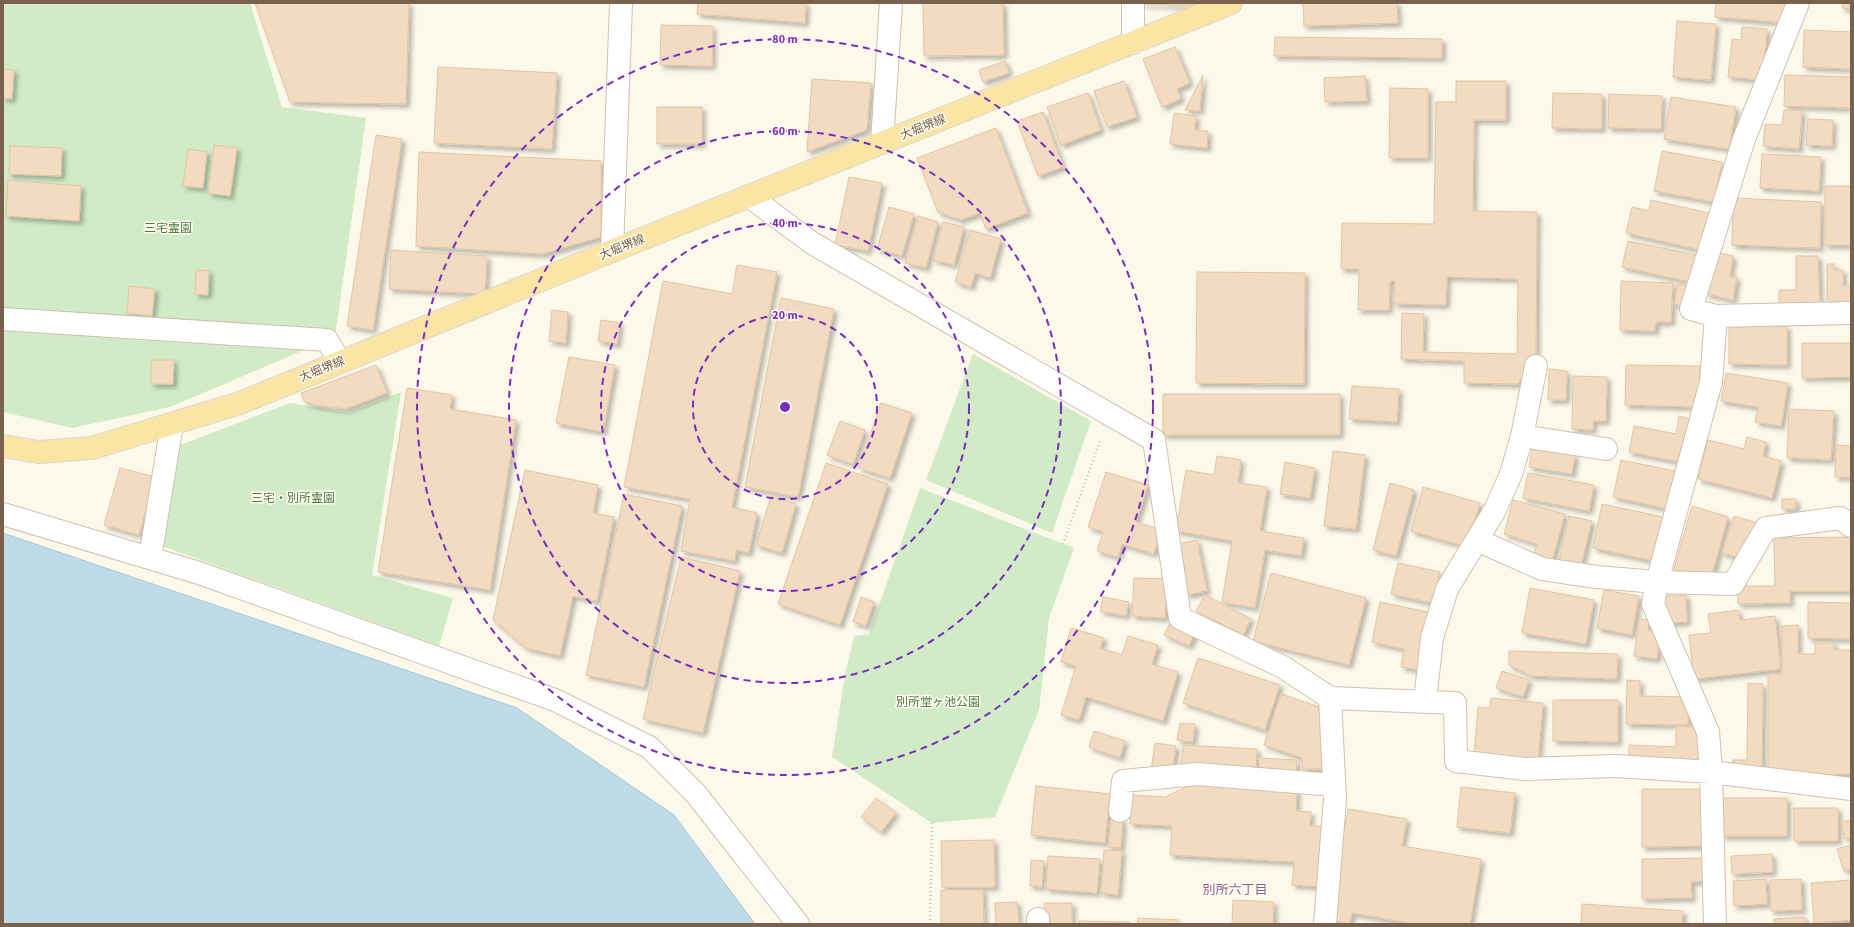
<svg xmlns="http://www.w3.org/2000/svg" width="1854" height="927" font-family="'Source Sans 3','Noto Sans JP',sans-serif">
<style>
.green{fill:#d1ebc7}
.water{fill:#bedbe7;stroke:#a4c9d8}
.building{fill:#f2dbc1;stroke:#e4c4a2;filter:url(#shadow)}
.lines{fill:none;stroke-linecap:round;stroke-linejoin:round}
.minor-casing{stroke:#cfc1af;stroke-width:24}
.major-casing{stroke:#dcd6d1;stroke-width:24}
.path{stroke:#d7bfa4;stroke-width:2.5;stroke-dasharray:1 3;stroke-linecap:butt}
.minor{stroke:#fff;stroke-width:22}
.major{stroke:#fae5a4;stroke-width:22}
.ring{fill:none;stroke:#7b2cbf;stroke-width:2;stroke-dasharray:7 5}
.labels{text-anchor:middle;stroke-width:3;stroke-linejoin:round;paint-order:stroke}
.street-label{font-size:12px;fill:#78624d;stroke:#fffbf0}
.park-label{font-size:12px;fill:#4d7d44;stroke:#fffbf0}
.neighbourhood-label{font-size:13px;fill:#8a6593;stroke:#fffbf0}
.centre{fill:#7b2cbf;stroke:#fffbf0;stroke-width:2}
.ring-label{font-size:12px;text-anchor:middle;font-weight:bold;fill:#7b2cbf;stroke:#fffbf0;stroke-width:3;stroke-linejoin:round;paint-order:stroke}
</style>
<defs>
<filter id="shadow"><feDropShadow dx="3.5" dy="3.5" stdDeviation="2" flood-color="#0004"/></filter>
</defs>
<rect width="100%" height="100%" fill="#fcf8ea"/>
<!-- green -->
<path class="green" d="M3,3H250L282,107L366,118L335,337L170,407L72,428L3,412Z
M973,354L1091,421L1052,533L926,480Z
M401,392L372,575L453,598L439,646L162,546L178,446L290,403L348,413Z
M920,488L1074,548L1049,618L1039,710L995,817L932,823L832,757L845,675L854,636L869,634Z"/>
<!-- water -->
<path class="water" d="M3,533L517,708L674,815L755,924H3Z"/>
<!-- building -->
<path class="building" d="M255,3H409L406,104L290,102Z
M698,3H806L805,23L697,14Z
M923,3H1003L1004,55L924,56Z
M1142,3H1194V6L1142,4Z
M1303,3H1397L1398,23L1304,26Z
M1716,3H1790L1788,23L1715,17Z
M1843,3H1851V9L1842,8Z
M1677,21L1716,24L1711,80L1673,77Z
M661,25L713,26L712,66L660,65Z
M1742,27L1767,29L1763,80L1728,77L1732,39L1741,40Z
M1804,30L1851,32V69L1803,67Z
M1275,37L1442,39V58L1274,56Z
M1175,47L1190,83L1177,89L1181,99L1162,107L1143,59Z
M1005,61L1009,73L983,82L979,70Z
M438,67L557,73L552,149L434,143Z
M3,69L14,70L12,99L3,98Z
M1203,75L1200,111L1185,110Z
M1785,75L1851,77V108L1784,106Z
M1365,76L1367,101L1325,102L1324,78Z
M812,79L871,83L867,130L807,152Z
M1124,81L1137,117L1107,127L1094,91Z
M1456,81H1506V120H1474L1473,211L1537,212L1536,353L1518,384L1464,383V361L1401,359L1402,313L1424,314L1423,352L1517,354L1518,279L1447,277L1446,305L1394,304L1395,281H1390L1389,310H1358L1359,269H1341L1342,223L1434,224L1436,102H1456Z
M1390,88L1428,89V158H1389Z
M1088,93L1101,130L1061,145L1047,107Z
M1553,93L1602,94V129L1552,128Z
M1609,94L1662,96L1661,129L1608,128Z
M1671,97L1736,107L1729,149L1664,139Z
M657,107H702V144H657Z
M1784,110L1802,111L1799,149L1763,146L1765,124L1782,125Z
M1043,112L1063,167L1038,176L1017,121Z
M1174,113L1196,116L1195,130L1208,131L1207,148L1170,144Z
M1808,119L1833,120L1832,146L1806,145Z
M996,128L1028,213L986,229L980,213L961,220L938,212L917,158Z
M376,135L402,139L373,330L347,326Z
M214,145L237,148L230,196L208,193Z
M10,146L62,148L61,176L9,174Z
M188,149L207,152L203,188L183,186Z
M1662,151L1722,162L1714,202L1654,191Z
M419,152L601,161V237L542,254L416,246Z
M1762,154L1821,157L1819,191L1760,188Z
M849,177L882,183L868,251L835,245Z
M8,180L81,186L79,221L6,216Z
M1825,186H1851V245H1825Z
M1733,198L1821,202L1820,248L1732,245Z
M1651,200L1713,214L1704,251L1626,233L1632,207L1649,211Z
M889,207L914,214L902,256L877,249Z
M918,216L938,222L926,268L905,263Z
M943,222L964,227L954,265L933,260Z
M970,230L1001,239L990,278L975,273L971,287L955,282Z
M1628,241L1701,256L1695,283L1622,267Z
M391,250L487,256L485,294L389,289Z
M1714,252L1733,256L1730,276L1737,277L1733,300L1706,294Z
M1796,256H1818L1820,308L1779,309V290H1796Z
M1827,264H1834V270H1843V286H1851V306H1827Z
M737,265L777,272L732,507L757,513L749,553L736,550L735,561L681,551L690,499L624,487L663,281L732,294Z
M196,270L209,271L208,295L195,294Z
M1197,272L1305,273L1304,384L1196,383Z
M1621,281L1673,283L1671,322H1656L1655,331L1620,330Z
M1678,284L1692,287L1689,306L1674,304Z
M129,286L155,289L152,316L127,313Z
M781,298L834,309L798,497L745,487Z
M552,310L568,312L566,343L549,341Z
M601,320L620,323L617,344L598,341Z
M1729,325L1787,326V365L1729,364Z
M1802,343H1851V377L1802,378Z
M569,357L615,365L603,432L556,423Z
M151,360H174L173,384H151Z
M376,365L387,393L346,409L314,405L304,401L301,393Z
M1626,365L1700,366L1699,407L1625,405Z
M1549,369L1567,371L1566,400H1548Z
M1726,373L1788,383L1781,426L1755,422L1758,407L1721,401Z
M1573,376L1607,377L1606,421H1593V430L1572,429Z
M1352,386L1399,389L1397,422L1349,419Z
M407,388L452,395L450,409L516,420L490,590L378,572Z
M1163,394H1340V435H1163Z
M881,403L912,413L890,478L859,468Z
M1789,409L1834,411L1831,460L1787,458Z
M1679,416L1694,420L1685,463L1629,452L1634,426L1676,434Z
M840,421L865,430L853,464L827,455Z
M1747,437L1766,442L1763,456L1781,461L1772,498L1698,479L1708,440L1744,449Z
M1836,445L1851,446V477H1835Z
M1532,449L1575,455L1572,474L1529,467Z
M1333,451L1365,455L1356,529L1324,526Z
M1217,456L1241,460L1238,483L1267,487L1260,531L1304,538L1301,556L1265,550L1255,608L1222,602L1232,541L1176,531L1186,470L1214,475Z
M1621,460L1680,472L1672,510L1613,497Z
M1285,462L1315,468L1310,498L1280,494Z
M826,463L888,484L840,625L778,604Z
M120,468L155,477L139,535L104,525Z
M525,470L598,485L593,513L614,517L597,601L573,596L560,656L526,648L493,620Z
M1106,472L1148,485L1136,522L1161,530L1154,554L1122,544L1118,557L1097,551L1103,532L1088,527Z
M1528,473L1594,485L1589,511L1523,498Z
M1390,483L1414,490L1396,556L1373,550Z
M1423,487L1480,503L1467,547L1411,531Z
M624,494L682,506L644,687L586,675Z
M771,496L796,504L782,553L756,545Z
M1782,499H1796V509H1782Z
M1513,500L1565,514L1552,561L1533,555L1537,544L1504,534Z
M1602,504L1663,517L1654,561L1593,548Z
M1692,506L1728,517L1711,579L1674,569Z
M1569,516L1592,521L1580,570L1558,565Z
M1734,516L1757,523L1745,560L1722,553Z
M1851,537V591H1790V603L1738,604V586H1775L1774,538Z
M1197,540L1207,591L1187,595L1177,544Z
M681,557L740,571L703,733L643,719Z
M1398,563L1440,572L1432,603L1391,594Z
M1271,573L1366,598L1349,665L1253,641Z
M1134,578L1167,579L1165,618L1132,616Z
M1530,588L1594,600L1586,644L1522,633Z
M1604,590L1639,596L1632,635L1597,628Z
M1205,595L1251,619L1243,635L1196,611Z
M1686,595L1687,622L1665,623L1664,596Z
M861,597L874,602L866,626L853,622Z
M1103,597L1129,602L1126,616L1100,611Z
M1380,602L1432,613L1420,670L1401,667L1404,649L1372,642Z
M1808,602L1851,603V639L1808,638Z
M1738,610L1740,620L1775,616L1781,669L1694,679L1689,635L1711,633L1708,614Z
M1639,619L1649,620L1648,630L1660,633L1657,659L1634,656Z
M1171,621L1195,633L1189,646L1164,635Z
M1798,625V654H1815V643H1834V650H1851V774L1768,775V674H1782V626Z
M1071,628L1104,638L1100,648L1122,655L1128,636L1158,645L1152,664L1178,672L1163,721L1086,697L1079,720L1061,715L1076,666L1061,662Z
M1509,651L1618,654L1617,679L1531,676L1509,665Z
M1198,658L1280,685L1265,730L1183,703Z
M1502,671L1529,680L1523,697L1496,688Z
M1627,680L1640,681V696L1689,697L1688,725L1626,724Z
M1748,683L1763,684L1762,772L1733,771V760H1747Z
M1281,694L1322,708V769H1302V758L1264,745Z
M1491,698L1543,703L1538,761L1474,756L1478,707L1490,708Z
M1553,700H1618V742L1553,741Z
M1180,723L1195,724L1193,742L1177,740Z
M1676,726L1701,728L1699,766L1629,763V745L1676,747Z
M1094,731L1125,741L1120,758L1089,747Z
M1155,743L1176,746L1172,774L1151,771Z
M1183,745L1257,749L1256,772L1181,768Z
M1259,758L1297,760L1296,776L1259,773Z
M1194,783L1297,789L1296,811L1311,812L1310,826L1330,827L1327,887L1292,885L1294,862L1170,855L1172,826L1130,824L1132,795L1165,797Z
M1036,786L1110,794L1105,843L1031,835Z
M1461,787L1515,793L1510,833L1457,827Z
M1642,789H1703V846L1642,847Z
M876,798L896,813L881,832L861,817Z
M1722,798H1787V836H1722Z
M1794,808H1838V841H1794Z
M1348,809L1407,819L1402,846L1481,859L1470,924H1415L1352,913L1350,924L1328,920Z
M1111,818L1123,819L1121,848L1108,847Z
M1851,820V838L1845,839L1841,822Z
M994,840L995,887H942L941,841Z
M1851,845V869L1844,871L1837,849Z
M1104,850L1122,851L1118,895L1101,893Z
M1772,854L1773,872L1732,874L1731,856Z
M1048,856L1100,859L1097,893L1046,889Z
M1705,858V881L1691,882L1692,898L1642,899V859Z
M1031,860L1044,861L1042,887L1030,886Z
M1766,879L1767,904L1734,906L1733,881Z
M1801,879L1802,910L1771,911L1770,880Z
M1851,880V920L1814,923L1811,883Z
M941,890H983L984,924H941Z
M1233,900L1274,902L1273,924H1232Z
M1017,902L1019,924H996L995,903Z
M1044,903H1072V924H1045Z
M1582,904L1683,911L1682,924H1581Z
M1805,917V924H1774V919Z
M1138,918L1178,920V924H1137Z
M1079,921L1129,922V924H1079Z"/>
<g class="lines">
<!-- minor casing -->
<g class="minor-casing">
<path id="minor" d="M1133,3V43
M1798,3L1744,139L1691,309L1716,316L1851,313
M882,143L891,3
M749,196L812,243L1154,440L1180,618L1283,667L1330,698L1455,703L1456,761L1525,769L1616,766L1711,772L1851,789
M612,251L621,3
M3,319L327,340L340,362
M1522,436L1606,449
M3,514L199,573L555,700L649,747L696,794L798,924
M1477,540L1542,569L1597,577L1657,582L1733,584L1766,528L1840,518L1851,526
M150,558L172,424
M1425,701L1432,638L1447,589L1495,510L1511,474L1522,436L1536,366
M1120,811L1123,781L1197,774L1334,785
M1038,919V924
M1325,924L1335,799L1330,698
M1715,924L1711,772L1708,732L1653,604L1657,582L1711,382L1716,316"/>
</g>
<!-- major casing -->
<g class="major-casing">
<path id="major" d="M3,446L39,452L92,448L240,403L612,251L1231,3"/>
</g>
<!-- path -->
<path class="path" d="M1063,544L1100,441
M930,924L932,823"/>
<!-- minor -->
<use href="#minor" class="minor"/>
<!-- major -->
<use href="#major" class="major"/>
</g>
<!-- distance rings -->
<g class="ring">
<circle cx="785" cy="407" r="92"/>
<circle cx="785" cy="407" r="184"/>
<circle cx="785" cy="407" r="276"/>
<circle cx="785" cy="407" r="368"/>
</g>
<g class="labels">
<!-- street labels -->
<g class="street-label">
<text transform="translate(923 127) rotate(-22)" y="4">大堀堺線</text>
<text transform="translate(622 247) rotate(-22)" y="4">大堀堺線</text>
<text transform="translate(322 369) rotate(-22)" y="4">大堀堺線</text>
</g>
<!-- park labels -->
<g class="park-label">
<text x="168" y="232">三宅霊園</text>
<text x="293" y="502">三宅・別所霊園</text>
<text x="938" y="706">別所堂ヶ池公園</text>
</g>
<!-- neighbourhood labels -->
<g class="neighbourhood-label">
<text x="1235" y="894">別所六丁目</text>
</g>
</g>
<circle cx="785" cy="407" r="6" class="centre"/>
<g class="ring-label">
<text x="785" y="43">80 m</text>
<text x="785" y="135">60 m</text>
<text x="785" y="227">40 m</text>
<text x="785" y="319">20 m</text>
</g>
<!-- border -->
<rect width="1854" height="927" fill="none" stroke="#78624d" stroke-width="8"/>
</svg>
